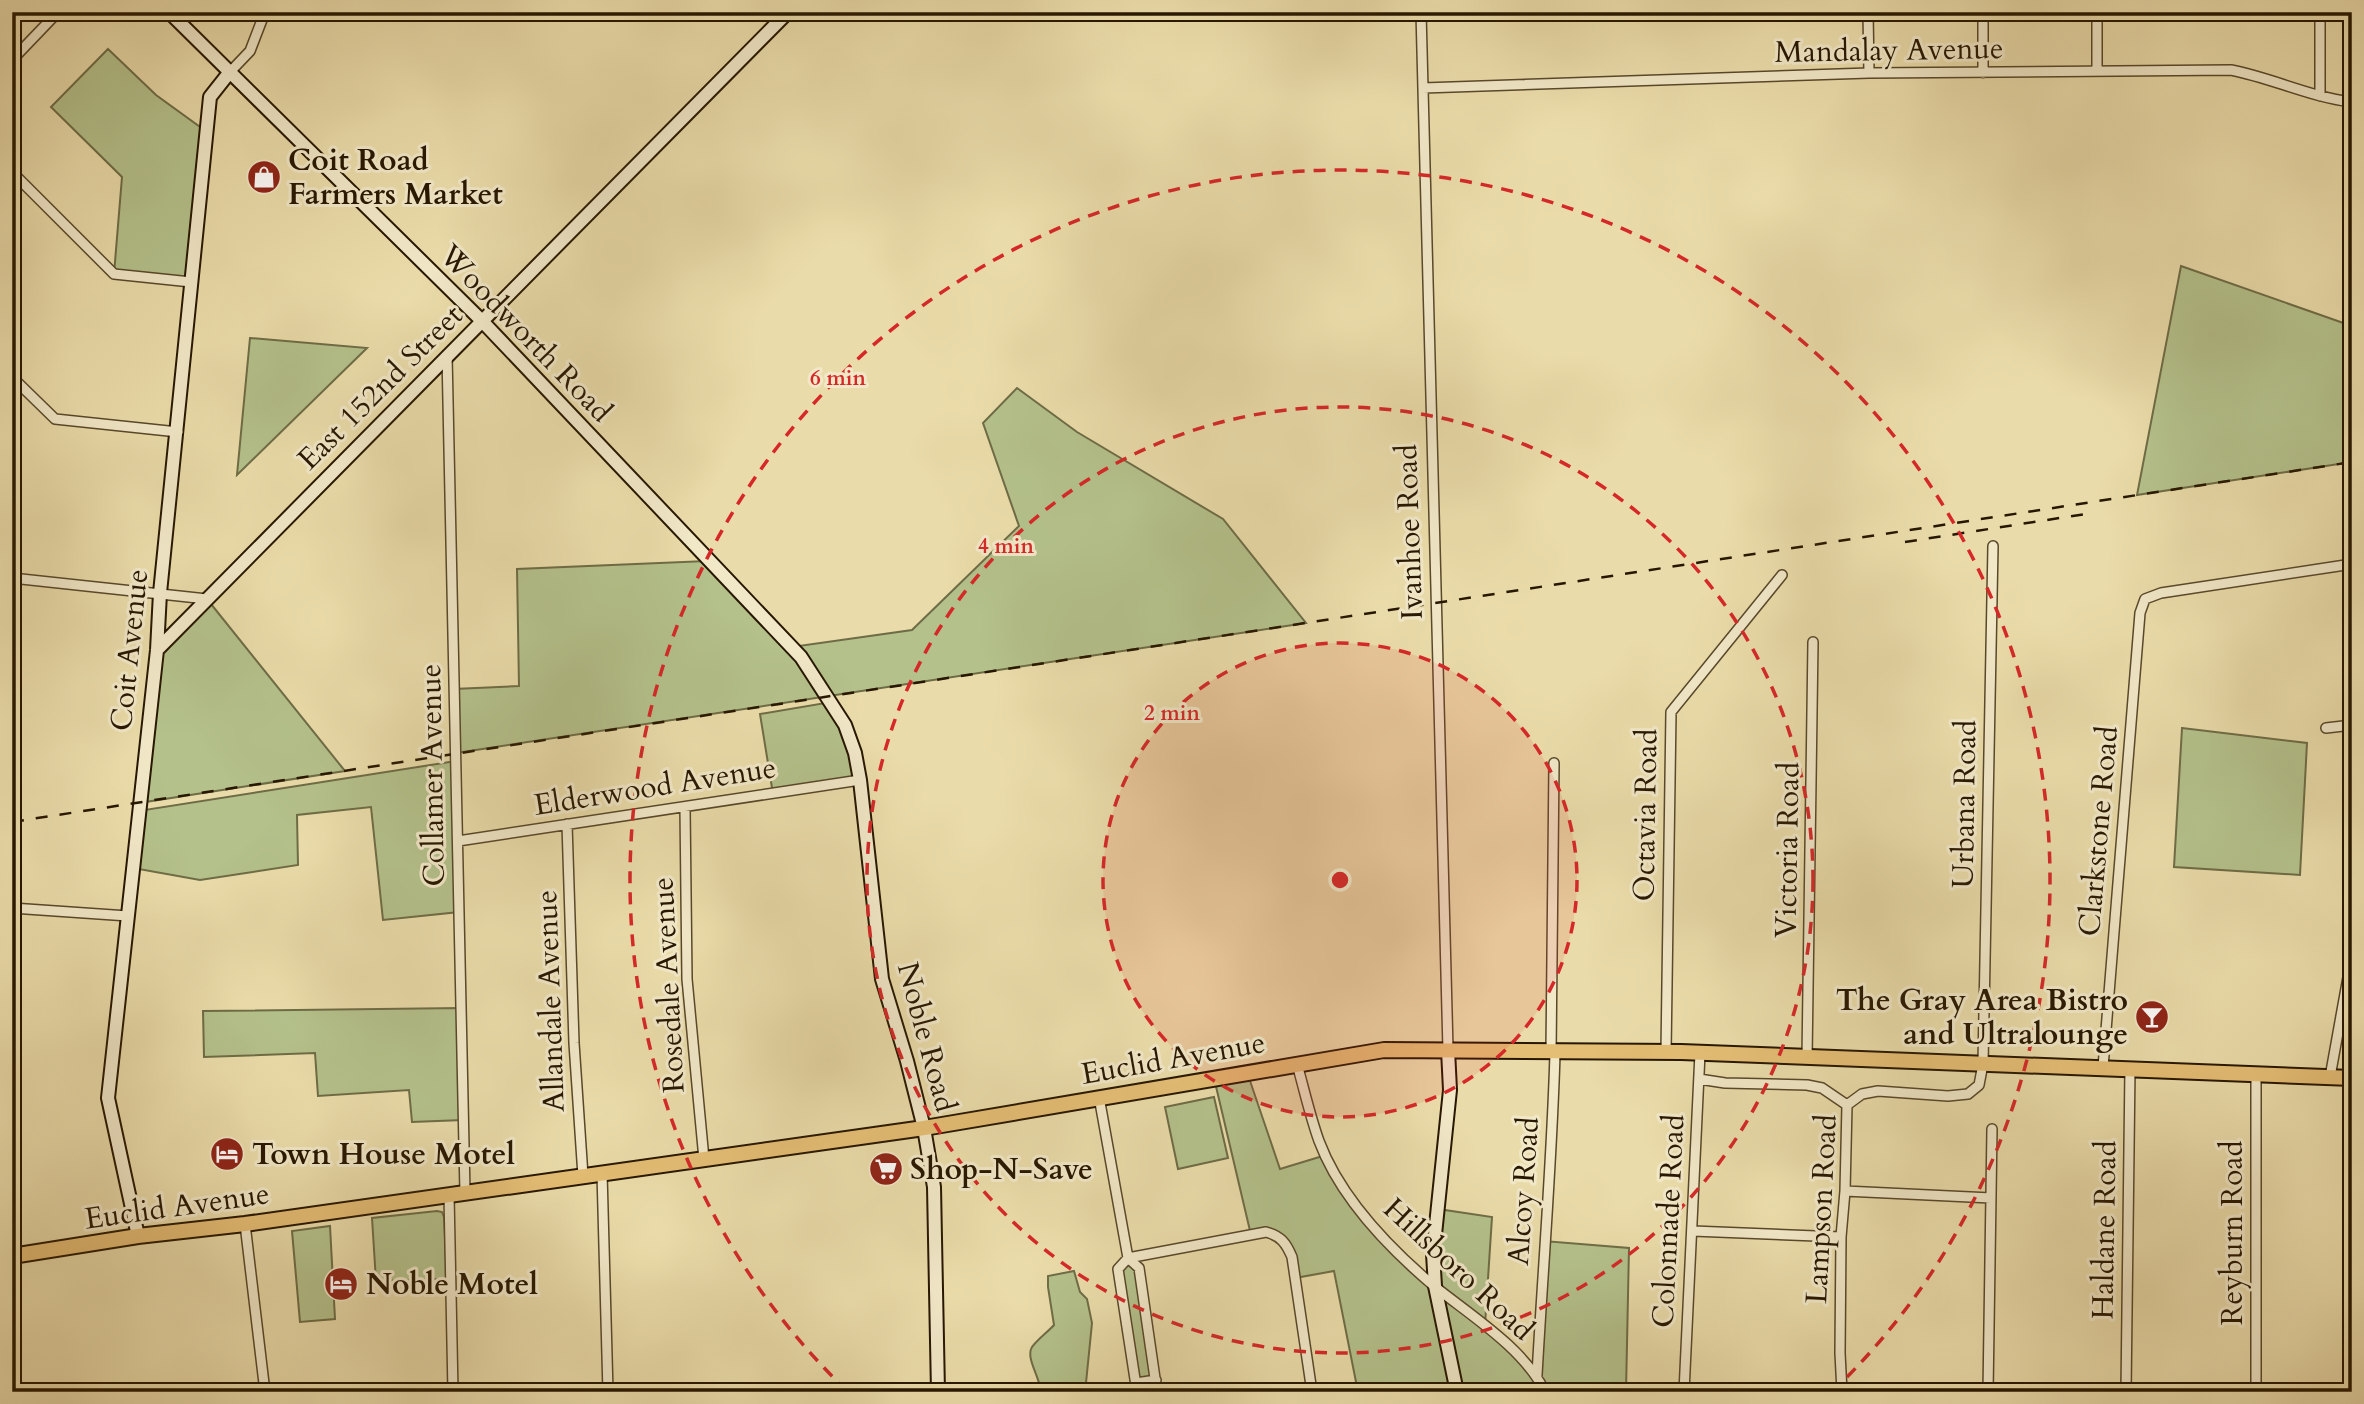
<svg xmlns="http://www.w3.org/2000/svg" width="2364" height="1404" font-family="Cardo,serif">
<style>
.green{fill:#b4c18b;stroke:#6e6c46;stroke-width:2}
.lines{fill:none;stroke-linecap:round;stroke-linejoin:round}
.street-casing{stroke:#58482a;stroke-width:12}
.secondary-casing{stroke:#271700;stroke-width:16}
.primary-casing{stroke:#271700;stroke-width:18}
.street{stroke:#f1e8c8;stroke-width:9}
.secondary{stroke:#f1e8c8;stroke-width:12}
.primary{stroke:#e5be75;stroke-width:14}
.rail{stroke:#271700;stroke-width:2.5;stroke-dasharray:12 12;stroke-linecap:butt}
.ring{fill:none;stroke:#d62828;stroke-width:3.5;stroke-dasharray:12 9}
.labels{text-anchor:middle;stroke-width:6;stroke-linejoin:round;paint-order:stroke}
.street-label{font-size:30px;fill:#271700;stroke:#f1e8c8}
.poi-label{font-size:30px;font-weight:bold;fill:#271700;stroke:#f1e8c8;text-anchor:start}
.centre{fill:#d62828;stroke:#f1e8c8;stroke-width:3.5}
.ring-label{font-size:21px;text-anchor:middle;font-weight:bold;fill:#d62828;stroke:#f1e8c8;stroke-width:6;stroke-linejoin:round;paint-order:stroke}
</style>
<rect width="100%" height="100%" fill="#eadcaa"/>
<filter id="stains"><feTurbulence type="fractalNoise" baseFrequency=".00286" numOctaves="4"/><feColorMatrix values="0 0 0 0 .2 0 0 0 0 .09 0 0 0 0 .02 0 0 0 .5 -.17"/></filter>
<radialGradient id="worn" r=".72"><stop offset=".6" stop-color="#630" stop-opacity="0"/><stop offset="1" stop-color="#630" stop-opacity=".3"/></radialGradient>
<!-- green -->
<path class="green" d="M108,49L156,95L207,132L191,282L114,274L122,177L51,107Z
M2181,266L2352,326V462L2137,495Z
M250,338L367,348L237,475Z
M1017,388L1077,432L1223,519L1306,623L456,753L454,689L519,686L517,569L707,561L792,647L912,630L1019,526L983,423Z
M207,599L345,771L139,803L157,650Z
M831,702L860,780L773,794L760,714Z
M2182,728L2307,743L2300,875L2174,867Z
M456,761L459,912L383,920L371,807L297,815L298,865L200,880L133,868L138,811Z
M461,1008L463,1120L412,1122L409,1090L318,1096L315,1053L204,1057L203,1011Z
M1247,1072L1280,1169L1326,1155L1348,1195L1434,1285L1438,1209L1492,1217L1485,1325L1536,1374L1544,1241L1629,1248L1626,1392H1358L1334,1271L1295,1278L1292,1257L1275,1234L1251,1235L1214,1078Z
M1214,1097L1228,1158L1178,1169L1165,1107Z
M437,1211L442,1212L444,1217L447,1279L376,1281L372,1218Z
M330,1226L335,1319L300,1322L292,1231Z
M1128,1258L1139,1268L1157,1392H1137L1118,1269Z
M1074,1271L1080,1292L1087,1299L1092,1323L1086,1383L1089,1392H1041C1040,1378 1027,1360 1031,1349C1033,1343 1049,1331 1054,1325L1048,1287V1276Z"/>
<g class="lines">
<!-- street casing -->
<g class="street-casing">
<path id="street" d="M1421,12L1448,1050
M1868,12L1869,73
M1983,12V73
M2097,12V69
M12,60L58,12
M229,73L250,51L265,12
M1423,88L1869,73L2231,70C2272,78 2310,97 2352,102
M2320,96V12
M12,172L114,274L191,282
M447,355L465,1193
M12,377L55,419L178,432
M12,578L207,599
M2326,728L2352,725
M685,808L687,979L704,1159
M567,824L574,1043L583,1176
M458,841L860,780
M12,908L128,916
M1666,1052L1671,712L1782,575
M1551,1053L1554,763
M1807,1058L1813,642
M1297,1064C1304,1089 1310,1116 1319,1141C1340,1197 1389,1248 1434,1286C1470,1315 1525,1349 1545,1392
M2103,1067L2140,613L2145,599L2161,593L2352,564
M2330,1077L2352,955
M1699,1079L1725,1083L1807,1085L1822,1088L1847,1105
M1099,1097L1128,1258L1266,1232C1281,1236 1286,1243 1292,1257L1312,1392
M602,1173L608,1392
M1845,1191L1991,1198
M449,1195L453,1392
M245,1224L265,1392
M1693,1231L1841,1237
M1537,1375C1543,1267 1552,1160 1555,1053
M1136,1383L1156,1380
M1137,1392L1118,1269L1128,1258L1139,1268L1157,1392
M1684,1392L1700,1053
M1842,1392L1840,1353L1841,1237L1845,1191L1847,1105L1862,1094L1878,1091L1948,1096L1968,1094L1979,1085L1983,1064L1993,546
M1988,1392L1992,1129
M2126,1392L2130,1068
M2256,1392V1074"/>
</g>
<!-- secondary casing -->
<g class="secondary-casing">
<path id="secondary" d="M169,12L482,321L801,657L845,725L855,753L860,780L882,979L907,1061L924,1128L934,1187L938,1392
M157,650L788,12
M1448,1050L1450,1090L1433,1254L1435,1286L1457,1392
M138,1236L108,1098L157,650L160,593L210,97L229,73"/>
</g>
<!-- primary casing -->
<g class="primary-casing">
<path id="primary" d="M12,1256L138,1236L245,1224L924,1128L1384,1050L1681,1052L2352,1078"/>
</g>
<!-- street -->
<use href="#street" class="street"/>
<!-- secondary -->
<use href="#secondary" class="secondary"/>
<!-- primary -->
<use href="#primary" class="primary"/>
<!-- rail -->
<path class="rail" d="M1905,542L2092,513
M12,822L2352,462"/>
</g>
<!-- distance rings -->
<circle cx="1340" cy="880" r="237" fill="#d62828" fill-opacity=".12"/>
<g class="ring">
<circle cx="1340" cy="880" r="237"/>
<circle cx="1340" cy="880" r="473"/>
<path d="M847 1391A710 710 0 1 1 1833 1391"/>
</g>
<!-- icons -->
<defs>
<g id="shop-disc" transform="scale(1.75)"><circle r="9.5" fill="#8f2418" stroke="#f1e8c8"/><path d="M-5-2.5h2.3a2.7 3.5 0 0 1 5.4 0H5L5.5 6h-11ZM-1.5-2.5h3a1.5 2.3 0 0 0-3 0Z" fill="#fff"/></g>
<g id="bar-disc" transform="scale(1.75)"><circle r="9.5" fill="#8f2418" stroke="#f1e8c8"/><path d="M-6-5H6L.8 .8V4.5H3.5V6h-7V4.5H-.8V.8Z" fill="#fff"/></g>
<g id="hotel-disc" transform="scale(1.75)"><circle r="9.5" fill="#8f2418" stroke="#f1e8c8"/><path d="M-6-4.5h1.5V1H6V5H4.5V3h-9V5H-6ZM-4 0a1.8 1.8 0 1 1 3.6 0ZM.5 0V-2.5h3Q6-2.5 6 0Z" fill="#fff"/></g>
<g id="supermarket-disc" transform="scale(1.75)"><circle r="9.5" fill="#8f2418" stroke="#f1e8c8"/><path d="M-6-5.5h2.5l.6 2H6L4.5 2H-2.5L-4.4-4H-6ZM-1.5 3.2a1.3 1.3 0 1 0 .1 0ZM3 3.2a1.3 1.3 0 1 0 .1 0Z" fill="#fff"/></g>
</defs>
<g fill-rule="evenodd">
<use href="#shop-disc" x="264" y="177"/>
<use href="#bar-disc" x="2152" y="1017"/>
<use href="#hotel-disc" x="227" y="1154"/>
<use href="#supermarket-disc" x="886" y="1169"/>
<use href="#hotel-disc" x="341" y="1284"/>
</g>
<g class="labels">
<!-- street labels -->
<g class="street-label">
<text transform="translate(1889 50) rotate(-1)" y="10">Mandalay Avenue</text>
<text transform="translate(526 333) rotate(46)" y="10">Woodworth Road</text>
<text transform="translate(380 387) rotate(-45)" y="10">East 152nd Street</text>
<text transform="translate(1409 532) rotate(-92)" y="10">Ivanhoe Road</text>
<text transform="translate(129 650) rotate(-84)" y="10">Coit Avenue</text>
<text transform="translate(432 775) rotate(-91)" y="10">Collamer Avenue</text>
<text transform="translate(655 786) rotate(-9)" y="10">Elderwood Avenue</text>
<text transform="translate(1964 804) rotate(-89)" y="10">Urbana Road</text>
<text transform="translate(1645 815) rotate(-89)" y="10">Octavia Road</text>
<text transform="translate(2098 831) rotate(-85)" y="10">Clarkstone Road</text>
<text transform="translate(1787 850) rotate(-89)" y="10">Victoria Road</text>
<text transform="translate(668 985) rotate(-93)" y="10">Rosedale Avenue</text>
<text transform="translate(550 1001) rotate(-92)" y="10">Allandale Avenue</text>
<text transform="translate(927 1037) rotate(75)" y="10">Noble Road</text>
<text transform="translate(1173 1058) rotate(-10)" y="10">Euclid Avenue</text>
<text transform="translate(1523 1191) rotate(-86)" y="10">Alcoy Road</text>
<text transform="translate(177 1206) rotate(-8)" y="10">Euclid Avenue</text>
<text transform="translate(1821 1209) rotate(-87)" y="10">Lampson Road</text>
<text transform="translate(1668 1221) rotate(-87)" y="10">Colonnade Road</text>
<text transform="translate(2104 1230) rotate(-89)" y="10">Haldane Road</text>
<text transform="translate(2232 1233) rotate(-90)" y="10">Reyburn Road</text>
<text transform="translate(1459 1269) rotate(43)" y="10">Hillsboro Road</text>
</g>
<!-- poi labels -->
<g class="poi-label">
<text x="288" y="170">Coit Road<tspan x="288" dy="34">Farmers Market</tspan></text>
<text x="2128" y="1010" text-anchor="end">The Gray Area Bistro<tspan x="2128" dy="34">and Ultralounge</tspan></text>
<text x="252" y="1164">Town House Motel</text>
<text x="910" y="1179">Shop-N-Save</text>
<text x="366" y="1294">Noble Motel</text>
</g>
</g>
<circle cx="1340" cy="880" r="10" class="centre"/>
<g class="ring-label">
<text x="838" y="385">6 min</text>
<text x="1006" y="553">4 min</text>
<text x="1172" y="720">2 min</text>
</g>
<!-- margin -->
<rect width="2364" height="1404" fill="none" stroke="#eadcaa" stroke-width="42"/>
<rect x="14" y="14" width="2336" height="1376" fill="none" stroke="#271700" stroke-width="3.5"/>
<rect x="21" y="21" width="2322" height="1362" fill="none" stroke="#271700" stroke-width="2"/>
<rect width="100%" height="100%" filter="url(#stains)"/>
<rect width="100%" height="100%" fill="url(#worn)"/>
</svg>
